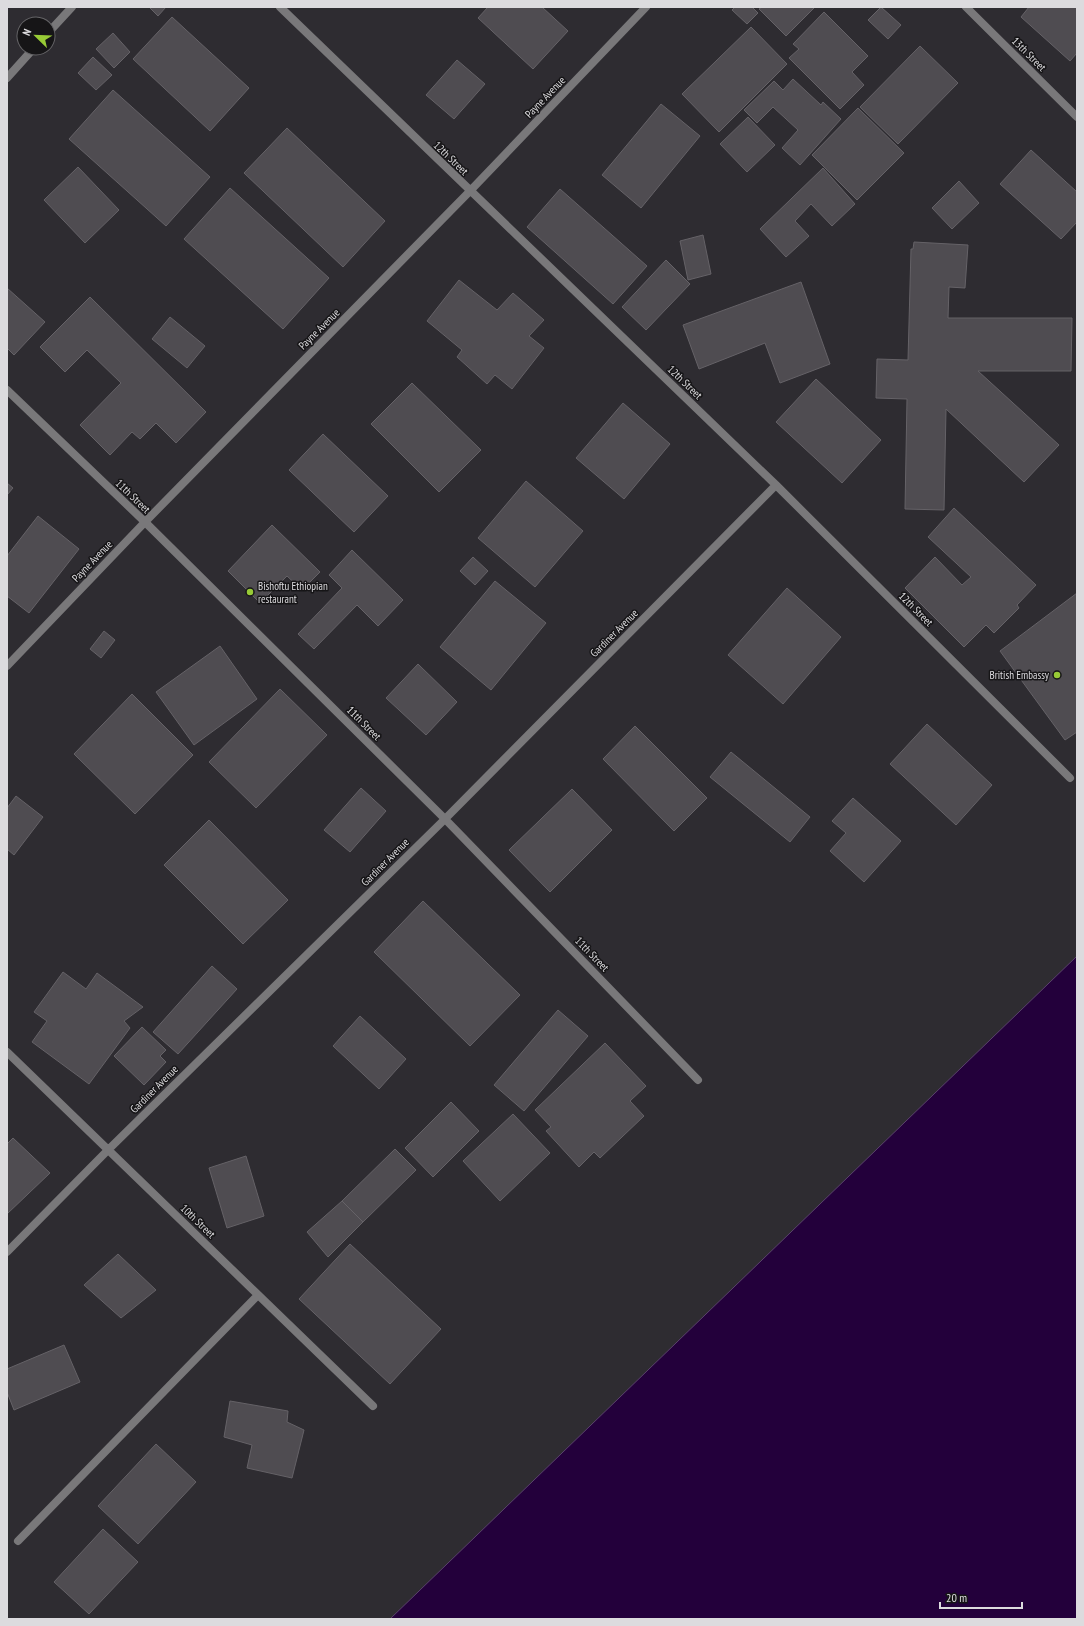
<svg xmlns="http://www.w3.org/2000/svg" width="1084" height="1626" font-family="'PT Sans Narrow',sans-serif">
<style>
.water{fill:#23003b;stroke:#5a426c}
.building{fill:#4f4c51;stroke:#656267}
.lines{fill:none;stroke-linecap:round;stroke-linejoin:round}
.street{stroke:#79787a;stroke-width:8}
.poi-dot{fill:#98cb36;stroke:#161517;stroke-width:1.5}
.labels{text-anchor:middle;stroke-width:3;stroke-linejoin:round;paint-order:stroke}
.street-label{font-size:11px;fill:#dcdbde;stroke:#161517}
.poi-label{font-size:11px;fill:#dcdbde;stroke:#161517;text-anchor:start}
</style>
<rect width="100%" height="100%" fill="#2e2c31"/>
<!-- water -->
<path class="water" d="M1077,956V1619H390Z"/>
<!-- building -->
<path class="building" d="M149,7H166L158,16Z
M488,7H542L568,31L533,69L478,18Z
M735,7H752L758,13L747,24L732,10Z
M762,7H815L786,36L759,9Z
M881,7L901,25L888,39L868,20Z
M1029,7H1077V53L1070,61L1021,17Z
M824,12L868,56L852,72L864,85L840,109L789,58L799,49L793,44Z
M172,17L249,88L210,131L133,59Z
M751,27L787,64L719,132L682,94Z
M113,33L130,52L114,68L96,49Z
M920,46L958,83L898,144L860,107Z
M93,57L112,75L96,90L78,73Z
M457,60L485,84L454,119L426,95Z
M793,79L821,105L823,102L841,119L800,165L782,148L798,130L773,107L757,123L744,110L774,81L783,90Z
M113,90L210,177L166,226L69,139Z
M661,104L700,136L641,208L602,175Z
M858,108L904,153L857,200L812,155Z
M748,117L775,145L747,172L720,144Z
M287,128L385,221L343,267L244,173Z
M1031,150L1077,192V222L1061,239L1000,184Z
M78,167L119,210L85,243L44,200Z
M823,168L855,204L832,226L811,204L795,221L809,236L786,257L760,229Z
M959,181L979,203L952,229L932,208Z
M230,188L329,278L283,329L184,239Z
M560,189L647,266L613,304L527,227Z
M703,235L711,274L688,280L680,241Z
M914,242L968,245L965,288L949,287L948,318H1072L1071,371H978L1059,445L1024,482L946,409L944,510L905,509L907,399L876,398L877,359L908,360L911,249H913Z
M666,260L690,284L646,330L622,307Z
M459,280L497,310L513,293L544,320L529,336L544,348L512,389L495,375L487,384L457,357L462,350L427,321Z
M801,282L830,364L780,383L765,343L699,369L683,325Z
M7,288L45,322L14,355L7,348Z
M90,297L206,412L176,443L156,423L140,439L132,432L110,455L80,425L121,383L87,350L65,372L40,347Z
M170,317L205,346L187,368L152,339Z
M816,379L881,440L842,483L776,422Z
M412,383L481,450L439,492L371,424Z
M623,403L670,444L624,499L576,458Z
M323,434L388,496L354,532L289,470Z
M526,481L583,531L535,587L478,538Z
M7,483L13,488L7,495Z
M954,508L1036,585L1017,605L1019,608L994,633L986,625L964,647L905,588L935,557L962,585L971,577L928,537Z
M38,516L79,549L29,613L7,596V556Z
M272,525L320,572L302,590L287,576L260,603L228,571Z
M352,550L403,600L378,626L357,605L314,649L298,634L342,588L329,575Z
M473,557L488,571L475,585L460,571Z
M495,581L546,623L491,690L440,647Z
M787,588L841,637L783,704L728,655Z
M1077,593V732L1065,740L1000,651Z
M104,631L115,640L101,658L90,649Z
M220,646L257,699L194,745L156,692Z
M418,664L457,702L426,735L386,698Z
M280,689L327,735L256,808L209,762Z
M132,694L193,755L135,814L74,754Z
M927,724L992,785L956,825L890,764Z
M635,726L707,798L674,831L603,759Z
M731,752L810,817L790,842L710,777Z
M361,788L386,811L350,852L324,830Z
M572,789L612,830L550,892L509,850Z
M16,796L43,817L14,855L7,849V808Z
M853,798L901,841L864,882L830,851L846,833L832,821Z
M209,820L288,900L243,944L164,865Z
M423,901L520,995L470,1046L374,952Z
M212,966L237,989L178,1054L153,1032Z
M63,972L86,989L97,973L143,1007L124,1021L130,1028L89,1084L32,1042L47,1021L34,1012Z
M558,1010L588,1036L524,1111L494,1085Z
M360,1016L406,1059L379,1089L333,1046Z
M142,1027L166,1050L160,1056L166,1062L144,1085L114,1056Z
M605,1043L646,1086L630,1101L644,1116L600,1158L594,1152L579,1167L546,1131L551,1127L535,1110Z
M451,1102L479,1131L433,1177L405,1148Z
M513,1114L550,1153L500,1201L463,1161Z
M13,1138L50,1173L7,1214V1144Z
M395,1149L416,1170L363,1222L342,1201Z
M246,1156L264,1216L227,1228L209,1168Z
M342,1201L363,1222L328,1257L307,1232Z
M350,1244L441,1329L390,1384L299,1299Z
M118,1254L156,1290L121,1318L84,1285Z
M64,1345L80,1382L14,1410L7,1392V1369Z
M230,1401L288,1411L287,1422L304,1430L292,1478L247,1468L252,1445L224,1437Z
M156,1444L196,1482L138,1544L98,1506Z
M103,1529L138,1562L89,1614L54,1582Z"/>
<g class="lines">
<!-- street -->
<path class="street" d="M280,7L776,485L1070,778
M966,7L1077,117
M48,33L72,7
M7,78L34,48
M7,390L145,522L445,819L698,1080
M7,666L145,522L470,191L646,7
M7,1052L373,1406
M7,1252L108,1150L445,819L776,485
M18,1541L258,1295"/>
</g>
<!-- markers -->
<g class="poi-dot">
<circle cx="250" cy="592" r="4"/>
<circle cx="1057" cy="675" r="4"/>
</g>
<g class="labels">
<!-- street labels -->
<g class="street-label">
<text transform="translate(1029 54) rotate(45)" y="4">13th Street</text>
<text transform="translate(545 97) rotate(-46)" y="4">Payne Avenue</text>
<text transform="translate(451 158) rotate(44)" y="4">12th Street</text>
<text transform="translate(319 329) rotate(-45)" y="4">Payne Avenue</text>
<text transform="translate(685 382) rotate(44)" y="4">12th Street</text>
<text transform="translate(133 496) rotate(44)" y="4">11th Street</text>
<text transform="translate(92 561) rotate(-46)" y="4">Payne Avenue</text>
<text transform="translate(916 609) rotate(45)" y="4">12th Street</text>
<text transform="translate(614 633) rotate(-45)" y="4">Gardiner Avenue</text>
<text transform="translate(364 723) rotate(45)" y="4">11th Street</text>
<text transform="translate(385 862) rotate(-45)" y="4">Gardiner Avenue</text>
<text transform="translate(592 954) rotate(46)" y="4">11th Street</text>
<text transform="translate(154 1089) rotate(-45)" y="4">Gardiner Avenue</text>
<text transform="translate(198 1221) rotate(44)" y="4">10th Street</text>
</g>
<!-- poi labels -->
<g class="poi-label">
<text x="258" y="590">Bishoftu Ethiopian<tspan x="258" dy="13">restaurant</tspan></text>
<text x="1049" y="679" text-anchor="end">British Embassy</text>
</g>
</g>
<!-- border -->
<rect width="1084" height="1626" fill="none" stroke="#dcdbde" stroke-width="16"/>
<!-- north arrow -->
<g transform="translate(36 36) rotate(293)"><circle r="19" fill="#161517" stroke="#656467"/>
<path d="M0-3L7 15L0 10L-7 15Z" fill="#98cb36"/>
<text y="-6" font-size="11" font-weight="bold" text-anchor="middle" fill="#dcdbde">N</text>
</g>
<!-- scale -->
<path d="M940 1602v6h82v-6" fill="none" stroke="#dcdbde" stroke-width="2"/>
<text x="946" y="1602" font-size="12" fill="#dcdbde" stroke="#161517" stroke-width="3" paint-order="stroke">20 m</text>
</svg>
